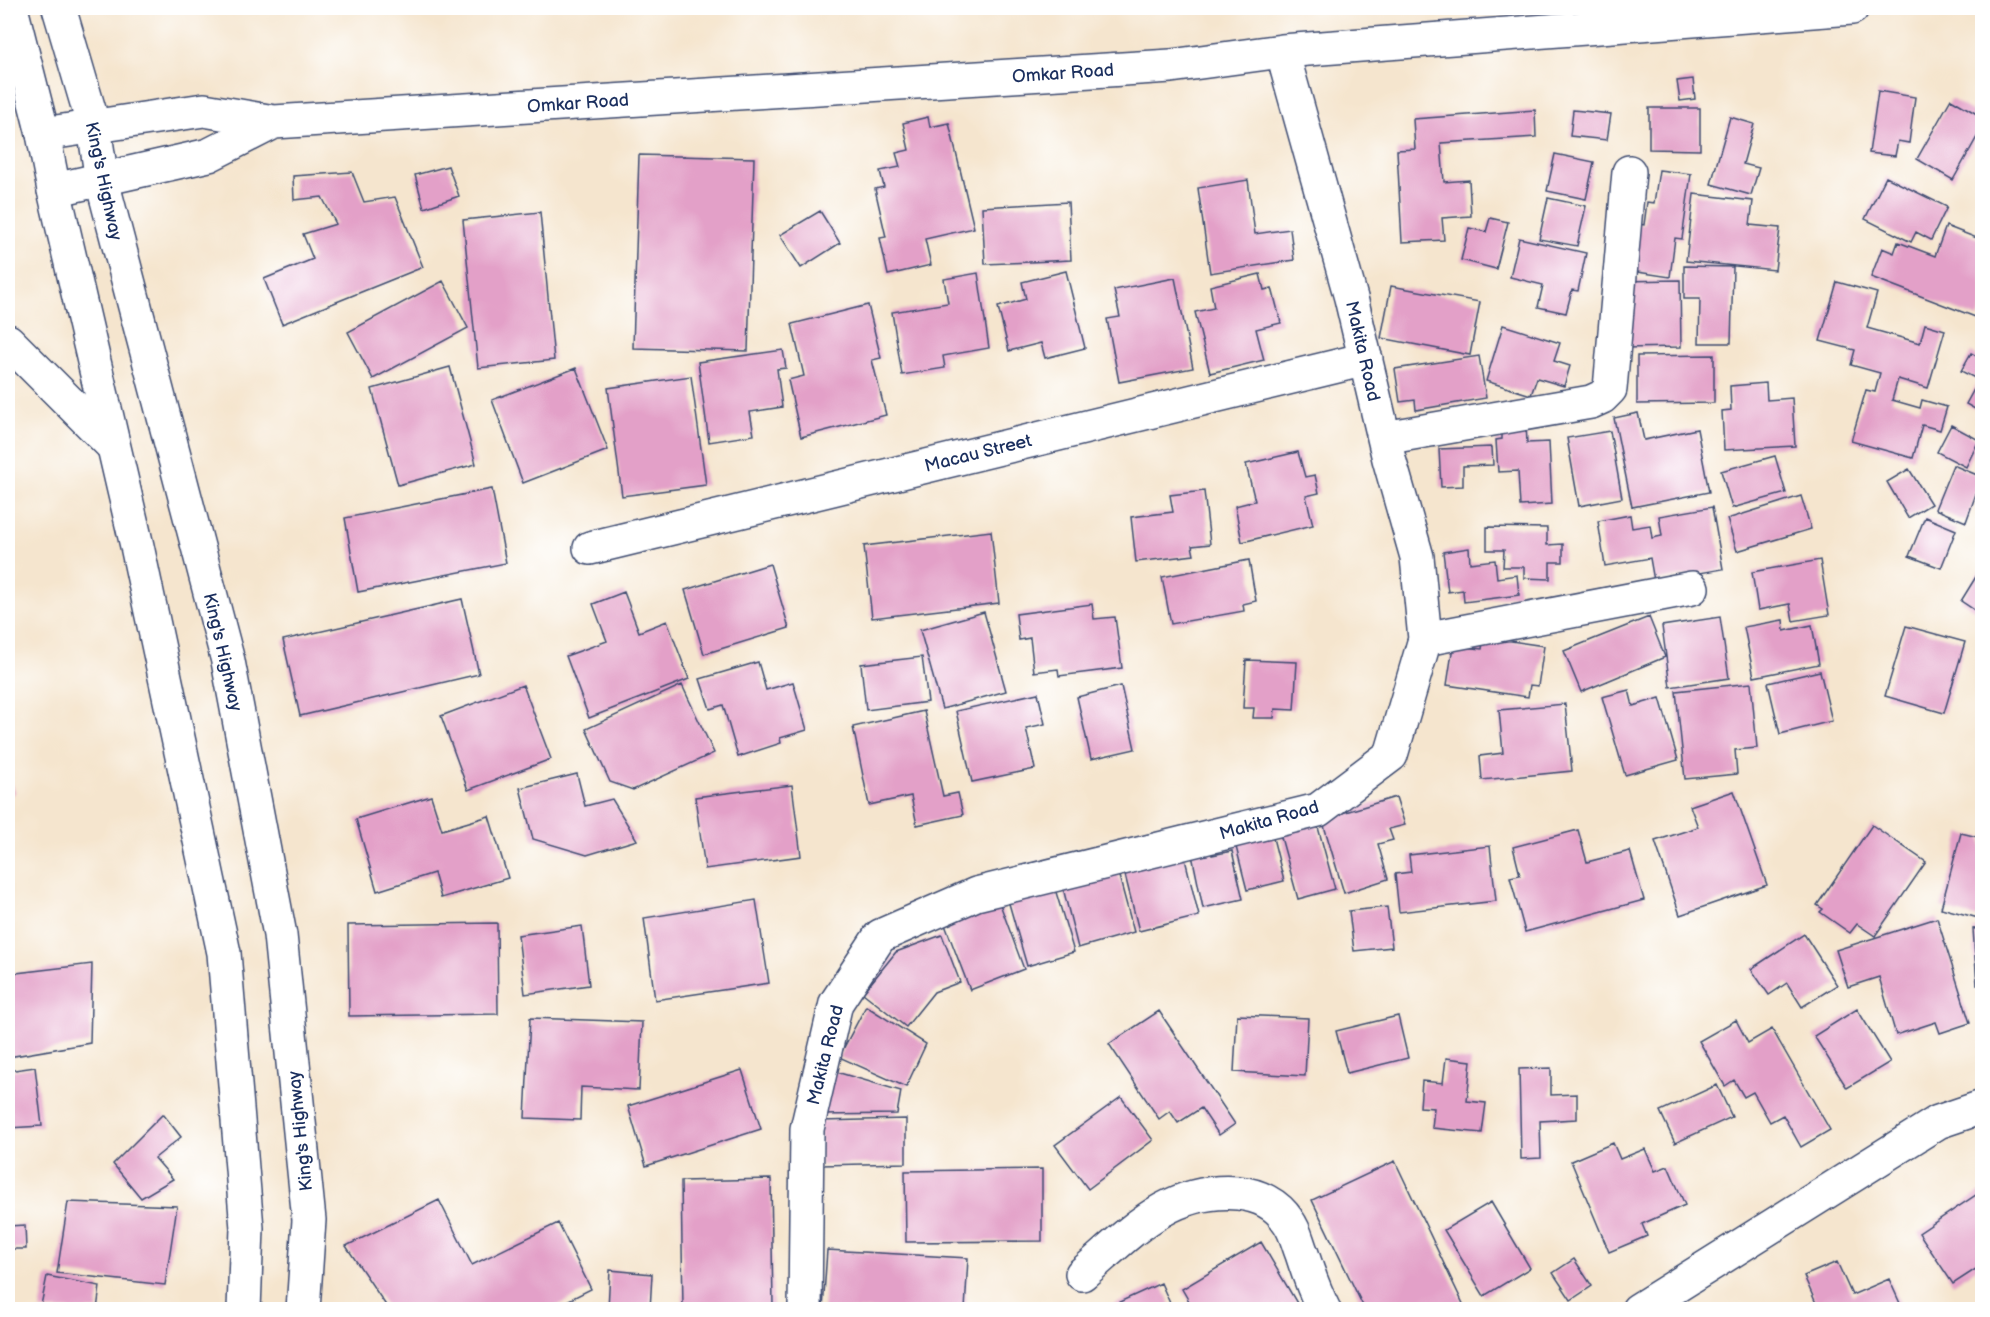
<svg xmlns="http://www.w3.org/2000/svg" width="1990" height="1317" font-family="'Balsamiq Sans',sans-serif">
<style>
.building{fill:#e3a0c8}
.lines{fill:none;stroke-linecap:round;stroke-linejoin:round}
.minor-casing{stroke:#3c4a6f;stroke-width:36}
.highway-casing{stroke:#3c4a6f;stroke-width:36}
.minor{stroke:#fff;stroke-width:33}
.highway{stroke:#fff;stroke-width:33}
.labels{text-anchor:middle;stroke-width:4.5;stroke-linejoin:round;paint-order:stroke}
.street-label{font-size:18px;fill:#1b2f5e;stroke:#fff}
</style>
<rect width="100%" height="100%" fill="#fff"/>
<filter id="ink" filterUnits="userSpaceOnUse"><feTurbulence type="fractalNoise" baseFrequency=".0167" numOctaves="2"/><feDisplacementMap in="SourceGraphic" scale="12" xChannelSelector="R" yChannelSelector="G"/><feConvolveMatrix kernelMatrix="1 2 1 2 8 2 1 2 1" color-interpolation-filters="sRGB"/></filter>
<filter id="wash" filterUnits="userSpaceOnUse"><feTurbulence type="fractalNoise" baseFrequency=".008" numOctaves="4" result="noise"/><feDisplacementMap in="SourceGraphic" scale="24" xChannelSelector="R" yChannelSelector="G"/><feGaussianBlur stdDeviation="1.35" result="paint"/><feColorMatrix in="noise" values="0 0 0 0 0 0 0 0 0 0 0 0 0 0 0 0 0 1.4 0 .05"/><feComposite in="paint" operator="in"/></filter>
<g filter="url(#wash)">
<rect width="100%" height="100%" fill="#f5e5ce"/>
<g id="blocks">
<!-- building -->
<path class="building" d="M1693,79L1695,99L1680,101L1677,81Z
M1878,91L1915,97L1909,143L1898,141L1895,156L1869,153Z
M1951,99L1982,117V128L1953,180L1917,159Z
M1649,108H1700V150L1649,149Z
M1535,110L1536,137L1441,143L1444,182L1469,180L1471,216L1442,218L1444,240L1402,242L1397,150L1415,149L1413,119Z
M1573,110L1611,114L1607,140L1570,136Z
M928,117L930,127L949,123L974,228L925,239L931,265L888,275L880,238L886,237L875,189L884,187L880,171L900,167L896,153L909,150L903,123Z
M1730,117L1754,124L1743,164L1759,168L1751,195L1711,184Z
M1555,154L1594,162L1586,199L1547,191Z
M639,155L754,158L748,351L633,348Z
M448,166L459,196L424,208L415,175Z
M1659,170L1691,174L1682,239L1675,238L1670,277L1631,271L1626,222L1644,225L1647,202L1654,203Z
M352,172L364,202L395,197L423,267L282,324L264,279L313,259L303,234L336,224L322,197L294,200L293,176Z
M1886,177L1947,207L1931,240L1916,232L1911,242L1865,219Z
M1248,180L1255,234L1290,229L1294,260L1210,273L1198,188Z
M1694,194L1753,201L1750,225L1780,228L1775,270L1686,261Z
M1548,198L1586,206L1577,246L1539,239Z
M1068,202L1071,260L985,264L982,207Z
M820,211L840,243L801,268L780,235Z
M540,212L554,360L478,368L463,220Z
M1490,218L1508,222L1496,269L1461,260L1469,228L1486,232Z
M1946,226L1982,240V308L1978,318L1871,277L1882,248L1894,253L1898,242L1935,256Z
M1519,238L1586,253L1578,291L1572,290L1566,313L1538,307L1543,285L1510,277Z
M1684,266L1733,267L1731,343H1699L1700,299H1684Z
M1066,271L1085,348L1045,358L1041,343L1009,351L998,307L1026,299L1022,282Z
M978,273L989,348L943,356L945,368L902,375L892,312L948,303L944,279Z
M1260,274L1264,290L1272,288L1281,323L1256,329L1264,360L1210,373L1195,312L1214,308L1210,286Z
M1175,278L1193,368L1119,382L1107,319L1120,317L1114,290Z
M1680,280L1681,347L1621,348L1620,281Z
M443,281L468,328L373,379L348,332Z
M1837,282L1877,293L1867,328L1920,343L1925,324L1945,330L1928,388L1898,379L1892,400L1920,408L1922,400L1947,407L1940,430L1922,425L1913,458L1851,441L1866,390L1875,392L1880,373L1851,365L1855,350L1820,341Z
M1391,286L1480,302L1470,355L1381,338Z
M868,305L881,358L872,360L886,415L801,437L788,380L804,376L792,324Z
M1503,325L1560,343L1554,361L1570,366L1564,386L1537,378L1531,395L1486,381Z
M783,350L786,368L777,369L782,407L750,412L754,435L709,442L698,362Z
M1971,353L1982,359V413L1966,404L1979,380L1961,371Z
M1714,355V403L1637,404V356Z
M1479,356L1486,398L1416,410L1415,400L1400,402L1395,369Z
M450,367L476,464L398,485L372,389Z
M576,368L608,450L523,483L492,400Z
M691,376L706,485L622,496L608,388Z
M1766,383L1767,400L1792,398L1795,446L1724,450L1722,411L1731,410L1730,386Z
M1638,413L1644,440L1697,429L1709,492L1632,507L1614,418Z
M1526,424L1527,443L1549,442L1552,504L1520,506L1518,471L1498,472L1496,440L1502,439V425Z
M1951,425L1979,440L1966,467L1937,452Z
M1610,431L1622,498L1579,506L1567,438Z
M1492,447L1493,465L1463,466V486L1441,487L1439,449Z
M1298,452L1305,477L1315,475L1319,493L1306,496L1313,525L1242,542L1235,506L1255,501L1246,464Z
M1775,456L1786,493L1732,508L1721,471Z
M1953,465L1982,477L1966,522L1935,509Z
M1909,469L1931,504L1908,518L1887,482Z
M492,489L506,563L358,592L345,518Z
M1204,491L1210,544L1192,546L1194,555L1136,562L1131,517L1173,512L1170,495Z
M1801,496L1811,529L1737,551L1727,519Z
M1712,507L1723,569L1654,581L1650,558L1605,566L1598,521L1630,515L1632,528L1650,525L1652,538L1662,536L1659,516Z
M1925,517L1956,530L1941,568L1909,556Z
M1487,527L1547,528V545L1563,544V562H1550V579L1524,578V567H1503L1504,550H1487Z
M991,531L999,603L872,618L864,546Z
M1469,548L1470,563L1495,560L1497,578L1517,575L1519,595L1464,602L1463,590L1448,592L1443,552Z
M1249,560L1256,601L1243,604L1244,611L1171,624L1162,577Z
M1820,560L1829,615L1793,621L1790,604L1758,610L1752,572Z
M770,564L789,628L704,654L685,590Z
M1982,567V615L1961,601Z
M624,592L639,632L667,621L689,679L589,718L566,656L607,641L593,604Z
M462,599L479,674L300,716L283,640Z
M1092,604L1094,619L1115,617L1122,668L1059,676L1058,669L1034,672L1030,638L1019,640L1016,614Z
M984,612L1006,691L942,709L920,630Z
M1649,617L1665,657L1581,692L1564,651Z
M1720,617L1729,678L1670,687L1662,626Z
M1783,620L1784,631L1812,625L1819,664L1754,677L1744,627Z
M1906,626L1965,642L1944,713L1885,696Z
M1484,637L1544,646L1538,686L1530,685L1528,697L1447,685L1453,646L1482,649Z
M922,657L928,702L866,710L861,664Z
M1246,660L1297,662L1294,710L1275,709L1274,718H1253L1254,708H1243Z
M758,662L766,690L793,682L807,730L780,738L781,743L738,757L723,705L710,709L700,679Z
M1820,671L1832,721L1780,734L1768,683Z
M1751,683L1757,748L1735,750L1737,774L1685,779L1676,691Z
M523,685L551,759L468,790L441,716Z
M682,685L714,753L633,790L610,782L586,729Z
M1121,686L1135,749L1091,759L1077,697Z
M1629,690L1633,706L1660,698L1678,760L1625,775L1602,697Z
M1038,693L1045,724L1026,728L1035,769L972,782L956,711Z
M1565,704L1572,771L1482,780L1480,756L1503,753L1499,710Z
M924,711L943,796L958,793L963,815L917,825L911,796L869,805L853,727Z
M577,774L585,806L612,799L637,840L587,855L533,839L520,788Z
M8,777L15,793L8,796Z
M792,785L801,856L705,869L695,797Z
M1734,791L1767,885L1680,915L1655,841L1698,827L1690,806Z
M431,796L442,830L489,816L508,878L441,898L434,873L377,891L356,819Z
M1396,797L1405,825L1389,829L1393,840L1378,844L1388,879L1344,893L1322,819Z
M1316,820L1335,889L1298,899L1279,830Z
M1872,825L1926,862L1875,936L1857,924L1850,933L1820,912L1823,909L1817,905Z
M1271,830L1284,881L1247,890L1234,839Z
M1578,830L1587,862L1630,851L1644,900L1525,932L1510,877L1520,875L1513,847Z
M1961,833L1982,838V919L1941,908Z
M1210,846L1212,855L1232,851L1243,899L1203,908L1191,850Z
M1490,846L1496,901L1399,912L1395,874L1411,872L1409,855Z
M1183,851L1199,916L1139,931L1123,867Z
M1116,865L1134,932L1078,948L1061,880Z
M1052,879L1074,952L1027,966L1006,893Z
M997,896L1024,969L970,990L942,917Z
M756,900L769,983L655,1000L644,918Z
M1387,907L1392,947L1354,951L1349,911Z
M1937,918L1970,1023L1940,1033L1936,1022L1896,1035L1879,977L1848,987L1836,950Z
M497,923L498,1014L349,1016L348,925Z
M582,926L589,985L525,994L518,935Z
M1982,928V984L1977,985L1973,929Z
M1804,934L1837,985L1802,1007L1787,983L1769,995L1751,969Z
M942,935L960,982L934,992L906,1027L863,993L896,952Z
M92,964L90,1043L8,1057V974Z
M866,1006L926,1044L906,1087L839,1057Z
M1857,1009L1890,1062L1847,1088L1814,1036Z
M1159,1011L1235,1124L1219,1135L1201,1108L1178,1123L1170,1111L1159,1119L1109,1044Z
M1237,1015L1308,1018L1305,1076L1234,1072Z
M1398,1016L1408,1058L1347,1073L1336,1031Z
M530,1018L642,1022L639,1090L581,1087L580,1120L525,1118Z
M1736,1020L1748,1043L1772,1029L1830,1130L1801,1147L1783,1115L1770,1122L1753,1092L1744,1097L1734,1080L1725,1086L1699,1041Z
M1446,1058L1471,1061L1467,1101L1486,1103L1482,1133L1432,1128L1434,1108L1420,1107L1422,1081L1443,1083Z
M35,1067L42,1126L8,1128V1071Z
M1551,1068V1095L1577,1094V1119L1540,1121L1541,1158L1521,1159L1519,1069Z
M742,1070L761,1129L646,1166L628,1106Z
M833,1071L901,1091L897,1114L820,1115Z
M1717,1085L1732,1117L1675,1143L1660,1111Z
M1121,1097L1153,1140L1088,1189L1055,1145Z
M163,1114L181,1137L155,1158L173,1179L141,1198L113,1164Z
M906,1119V1163L821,1165L820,1121Z
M1613,1143L1620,1159L1645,1149L1655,1171L1668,1166L1685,1205L1642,1224L1647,1236L1609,1252L1571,1161Z
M1395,1161L1466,1310H1365L1312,1200Z
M1042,1169V1241L906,1242L905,1171Z
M771,1179L773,1307L683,1309L681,1181Z
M1982,1191V1265L1953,1284L1919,1233Z
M439,1200L472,1265L558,1223L591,1289L549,1310H389L346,1246Z
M68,1202L177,1206L165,1285L57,1273Z
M1491,1202L1530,1268L1484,1296L1444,1230Z
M25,1225L26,1249H8V1226Z
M1261,1242L1301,1310H1194L1182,1289Z
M827,1250L968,1258L965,1310H823Z
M1574,1259L1592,1286L1571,1300L1553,1273Z
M1837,1262L1852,1295L1889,1279L1903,1310H1819L1804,1276Z
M610,1270L652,1274L650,1310L608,1309Z
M47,1276L100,1286L97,1310H40Z
M1161,1283L1173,1310H1102Z"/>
</g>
</g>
<g filter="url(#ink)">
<use href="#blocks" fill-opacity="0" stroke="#3c4a6f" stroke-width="1.5"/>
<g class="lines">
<!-- minor casing -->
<g class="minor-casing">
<path id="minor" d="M43,134L204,110L274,122L1171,66L1282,51L1852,8
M54,190L209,155L274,122
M8,341L112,445
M1384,438L1591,402L1602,397L1610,389L1629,172
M590,548L1366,359
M1425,639L1692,588
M1082,1274C1130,1233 1170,1187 1238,1193C1258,1195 1277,1204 1288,1221C1296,1232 1297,1242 1302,1254C1308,1273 1315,1292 1324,1310
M805,1310L807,1129L836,1003L880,936L976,894L1318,810L1391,755L1425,639L1417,557L1389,459L1351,298L1282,51
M1638,1310L1938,1122L1982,1107"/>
</g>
<!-- highway casing -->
<g class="highway-casing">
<path id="highway" d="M11,8L43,134L54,190L137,546L224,953L247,1228L244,1310
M59,8L94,127L102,181L228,661L280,935L309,1220L303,1310"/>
</g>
<!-- minor -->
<use href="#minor" class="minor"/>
<!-- highway -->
<use href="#highway" class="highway"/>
</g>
</g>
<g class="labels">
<!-- street labels -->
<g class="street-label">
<text transform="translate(1063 73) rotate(-4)" y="6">Omkar Road</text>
<text transform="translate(578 103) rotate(-4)" y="6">Omkar Road</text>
<text transform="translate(104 181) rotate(78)" y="6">King's Highway</text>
<text transform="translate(1363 351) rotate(77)" y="6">Makita Road</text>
<text transform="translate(978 453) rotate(-14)" y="6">Macau Street</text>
<text transform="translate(223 652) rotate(77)" y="6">King's Highway</text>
<text transform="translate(1269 820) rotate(-16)" y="6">Makita Road</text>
<text transform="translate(825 1055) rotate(-76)" y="6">Makita Road</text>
<text transform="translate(300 1131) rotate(-96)" y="6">King's Highway</text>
</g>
</g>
<!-- margin -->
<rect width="1990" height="1317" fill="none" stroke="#fff" stroke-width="30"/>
</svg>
